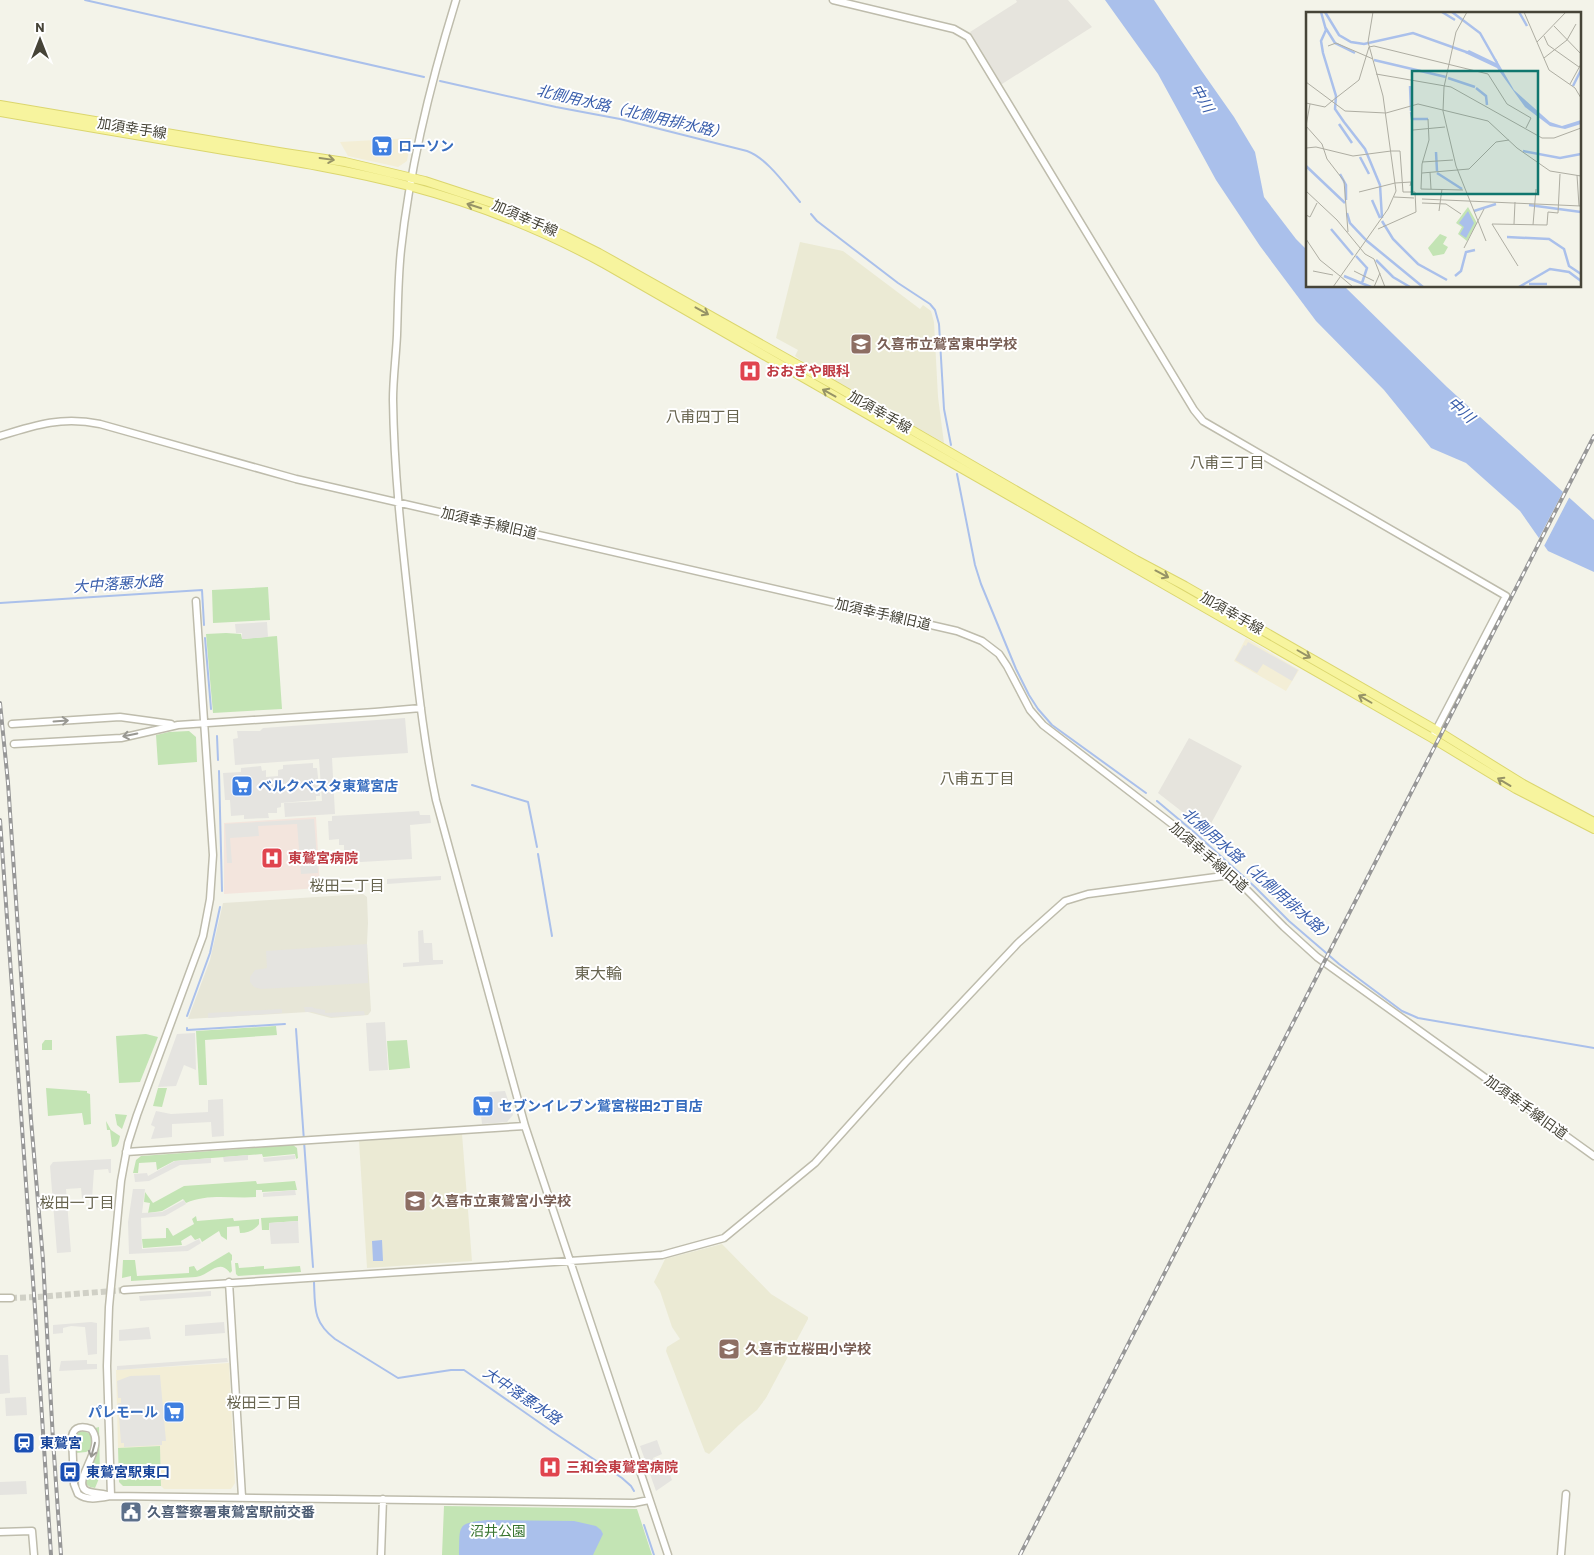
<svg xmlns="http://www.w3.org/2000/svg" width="1594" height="1555" font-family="Barlow,'Noto Sans JP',sans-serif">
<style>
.residential{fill:#e7e6d7}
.commercial{fill:#f3eed6}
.industrial{fill:#e6e4dd}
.education{fill:#ebead4}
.medical{fill:#f3e5dd}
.green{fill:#c3e4b4}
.parking{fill:#e5e4e0}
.water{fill:#aac0eb}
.pier{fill:#f3f3e9}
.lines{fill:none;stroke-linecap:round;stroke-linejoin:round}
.stream{stroke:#aac0eb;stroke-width:2}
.minor-tunnel{stroke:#d0d0c6;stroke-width:6;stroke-dasharray:6 3;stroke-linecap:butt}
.minor-casing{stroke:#bebcac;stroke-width:9}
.major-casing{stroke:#dbd66e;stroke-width:10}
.minor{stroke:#fff;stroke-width:6}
.major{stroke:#f7f49e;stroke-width:8}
.rail-casing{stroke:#979797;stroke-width:4}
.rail{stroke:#fff;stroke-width:2;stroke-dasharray:5.5;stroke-linecap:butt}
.oneway{stroke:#969366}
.oneway2{stroke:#999892}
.labels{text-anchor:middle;stroke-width:4;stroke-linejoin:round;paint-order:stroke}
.street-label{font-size:14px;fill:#464438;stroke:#fff}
.shop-label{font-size:14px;font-weight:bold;fill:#366cbe;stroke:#fff;text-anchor:start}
.education-label{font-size:14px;font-weight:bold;fill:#785e54;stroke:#fff;text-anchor:start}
.health-label{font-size:14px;font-weight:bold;fill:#be3a42;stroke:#fff;text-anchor:start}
.transit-label{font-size:14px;font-weight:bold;fill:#164399;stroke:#fff;text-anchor:start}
.service-label{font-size:14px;font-weight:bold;fill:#4e5e75;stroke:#fff;text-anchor:start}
.park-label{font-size:14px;fill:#37742f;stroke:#fff}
.water-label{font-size:15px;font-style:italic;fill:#385dab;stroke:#fff}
.neighbourhood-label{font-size:15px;fill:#686550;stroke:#fff}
.quarter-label{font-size:16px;fill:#686550;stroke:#fff}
.inset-river{fill:none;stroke:#aac0eb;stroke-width:2.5}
.inset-road{fill:none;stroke:#aeada2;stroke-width:1}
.view{fill:#0f766e;fill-opacity:0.15;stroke:#0f766e;stroke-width:2.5}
.inset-edge{fill:none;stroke:#464438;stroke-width:2.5}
</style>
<rect width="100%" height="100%" fill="#f3f3e9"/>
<!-- residential -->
<path class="residential" d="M363,894L367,897L368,923L367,943L371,1011L368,1015L331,1018L308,1012L188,1019L210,960L223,903Z"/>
<!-- commercial -->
<path class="commercial" d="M411,138L407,161L398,167L348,156L340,142Z
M1246,638L1299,670L1286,691L1234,661Z
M229,1363L235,1483L231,1489H164L161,1486L160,1446L118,1448L116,1370Z"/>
<!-- industrial -->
<path class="industrial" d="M1016,0H1068L1092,27L1002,84L999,83L970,32L1017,2Z
M1189,738L1242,766L1207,831L1158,793Z"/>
<!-- education -->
<path class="education" d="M800,242L843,251L920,309L923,305L931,311L934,322L938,397L944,443L804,363L795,356L798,350L776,338Z
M462,1134L472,1261L367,1268L359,1141Z
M722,1244L771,1294L808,1317V1319L766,1398L757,1410L739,1425L709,1454L705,1452L666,1351L667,1347L680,1339L672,1327L660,1291L654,1282L665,1259Z"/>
<!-- medical -->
<path class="medical" d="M316,817L320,888L224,894V823Z"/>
<!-- green -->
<path class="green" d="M268,587L270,620L213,623L212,590Z
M226,633L241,634L242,639L277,636L282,709L213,713L206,634Z
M189,731L196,737L197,762L158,765L156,735L169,732Z
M276,1026L277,1035L205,1040L207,1085H199L196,1031Z
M146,1034L158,1037L140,1082L119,1083L116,1036Z
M45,1040H52V1050H42V1044Z
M407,1040L410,1068L389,1070L387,1041Z
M46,1088L87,1091V1093L90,1094L91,1124L84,1125L82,1113L48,1116Z
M158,1088H167L162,1107L153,1106Z
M115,1114L127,1115L122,1129L117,1125Z
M106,1121L111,1130L120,1136C119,1142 118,1147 112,1147L110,1130H107Z
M293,1145L297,1148L298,1158L296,1159L295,1154L263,1157L262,1154L174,1161L157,1170L156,1162L139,1163L138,1173H133L136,1160L141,1156Z
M256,1181L257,1184L295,1181L297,1190L262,1192V1190H256V1197C233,1199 208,1193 186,1203L183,1199L162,1211L148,1213L150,1203L144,1202L145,1192L153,1203L184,1186Z
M196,1216L197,1221L233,1218L234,1221L259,1219V1224C255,1230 247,1233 240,1233L239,1226L227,1227V1240L221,1236L219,1231L202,1242L200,1238L195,1240L191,1235L181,1241L182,1245L143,1248L142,1239L166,1238V1228H168L173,1236L194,1224L192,1219Z
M298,1216V1221L269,1223V1230H262L261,1218Z
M229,1252L232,1255V1260L231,1261L232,1271L230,1273C219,1258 210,1275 196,1277L131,1281V1276L122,1278L123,1260H135L137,1276L189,1273V1267L194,1266L197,1271Z
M235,1263H238L239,1268L264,1266V1269L300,1266L301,1272L238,1276L236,1274Z
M99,1427L100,1476L95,1488L90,1487L86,1484L85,1480C92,1464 105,1444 95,1428Z
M84,1431L90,1434L92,1437V1449L86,1452L76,1453L75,1435L79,1432Z
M160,1446L161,1486H123L119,1482L118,1448Z
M444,1506L637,1509L652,1555H442Z"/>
<!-- parking -->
<path class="parking" d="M267,622L268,637L242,639V633H236L235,624Z
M1248,642L1298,670L1292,681L1263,664L1257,673L1235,660L1244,645L1246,646Z
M405,718L408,753L332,758L335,814L285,817L284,803L322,801L319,759L235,765L233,739L238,738L237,731H260L263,728Z
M313,763V768H317L320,796H316V800L281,803V807L277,808V813H268L269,818L244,819V815L231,816L230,800H225L223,773L241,772V768L261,766L262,771L266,770V777L278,776V770L283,769V765Z
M419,811L420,815H430L431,823L410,825L412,859L344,863V845H339V839L329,840L328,821H332V816Z
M314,819L318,873L301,874L297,824L258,826L259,836L230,838L232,863H227L225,824Z
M441,876V880L387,884V879Z
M423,930L424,943H432L433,960H443V964L403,967V963L419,962L418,931Z
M367,944L368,983L261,989L254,987L250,982V977L255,970L267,968L266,951Z
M304,1007H313V1008L325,1010V1013L364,1011L365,1015L331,1017L313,1012H305Z
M282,1009V1013L208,1018V1013Z
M385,1022L388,1070L369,1071L366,1023Z
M195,1033L196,1070L184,1065L176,1086L158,1087L177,1034Z
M505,1091L513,1115L507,1122L482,1124L481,1115L492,1114L489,1092Z
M223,1099L224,1136L212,1137L211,1122L172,1124V1137L151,1139L155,1127L151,1125L156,1111L171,1114L208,1112V1100Z
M248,1155V1160L224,1162L223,1157Z
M295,1155V1159L264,1162L263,1158Z
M211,1158V1163L180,1165L149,1181L135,1182L134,1174L147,1173L148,1176L175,1161Z
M111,1159V1173H109L108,1169L94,1170L92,1199L82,1198L81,1188L66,1189L71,1252L57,1253L50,1166L53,1162Z
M133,1189H145L142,1213L162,1212L184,1200L186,1204L165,1216L141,1218L142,1249L185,1246L199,1239L201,1243L188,1251L129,1254L128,1222Z
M295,1190L296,1195L263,1197V1193Z
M298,1221L299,1243L271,1244L269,1223Z
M211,1291V1296L140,1301L139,1296Z
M91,1322L97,1323V1354L88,1355L85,1327L71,1326L63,1328V1333L53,1334V1325Z
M224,1322L225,1333L185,1336V1325Z
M149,1327L151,1339L119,1341V1330Z
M0,1355H8L10,1393L0,1394Z
M227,1358L228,1362L117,1370V1366Z
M87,1360V1364H97V1369L59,1371L61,1361Z
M160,1375L166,1441H162V1445L124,1447V1443H121L118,1403H121V1398H118L117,1381L130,1376Z
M26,1397L27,1415L6,1416L5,1398Z
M657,1440L662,1454L653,1458L659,1475L669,1472L672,1480L656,1491L640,1446Z
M26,1481L27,1494L0,1495V1482Z"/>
<!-- water -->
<path class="water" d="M1105,0H1154L1201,70L1234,117L1255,152L1264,197L1296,239L1308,251V286H1344L1447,387L1594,520V572L1548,551L1520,511L1466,463L1431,448L1384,390L1316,321L1260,246L1216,180L1158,74Z
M382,1240L383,1261H373L372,1241Z
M488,1520L574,1521L596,1526L601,1530L603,1534L593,1555H459C460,1525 456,1523 488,1520Z"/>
<!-- pier -->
<path class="pier" d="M1564,490L1570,496L1543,548L1538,540Z"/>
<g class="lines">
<!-- stream -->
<path class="stream" d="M85,0L424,77
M440,81L556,107L620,119L747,151C767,158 786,186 800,202
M811,214L817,221L898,283L930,304L935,310L939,324L944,409L951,445
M957,474L975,565L981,584L1016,669L1029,695L1038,709L1052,725L1146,793
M0,603L202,590L204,625
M205,638L211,709
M217,736L218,760
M219,771L222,891
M472,785L528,802L537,847
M1157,801L1194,832L1255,887L1289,921L1339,964L1402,1011L1418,1018L1594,1048
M538,854L552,936
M187,1016L210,953L220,907
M187,1028V1030L285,1024
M296,1029L313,1267
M314,1282C315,1308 313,1322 335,1339L398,1378L451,1370H464L553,1432L622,1478L631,1486L634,1491
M644,1525L654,1555"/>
<!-- minor-tunnel -->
<path class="minor-tunnel" d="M11,1298L38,1297L124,1290"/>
<!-- minor casing -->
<g class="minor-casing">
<path id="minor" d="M456,0C431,81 410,165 401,250C398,278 398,307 397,335C396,357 393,378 393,400C394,472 402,543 410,615C417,676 423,739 436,800L525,1126L668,1555
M833,0L954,29L968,37L1194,410L1203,421L1506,596L1432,738
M0,436C35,425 62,416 100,424L296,479L957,631L982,641L999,654L1007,666L1030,710L1043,725L1172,824L1246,889L1284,927L1317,957L1594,1156
M12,724L120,717L171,724
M14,744L121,738L178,725L375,712L421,708
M126,1152L525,1126
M229,1282L242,1497
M124,1290L662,1255L724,1238L815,1163L905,1063L1018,943L1065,901L1088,894L1231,875
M0,1298H11
M111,1496L107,1366L109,1307L121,1181L128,1143L137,1115L203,936L210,899L213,855L196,601
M111,1496C103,1493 94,1494 87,1491C69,1482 108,1448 91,1429C83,1426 74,1426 72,1436L74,1484L78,1494C87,1501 100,1498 111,1496L634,1503L649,1500
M0,1532L32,1531L34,1555
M381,1555L383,1499
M1561,1555L1566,1494"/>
</g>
<!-- major casing -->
<g class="major-casing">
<path id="major" d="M0,105L285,153L345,162L425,181L495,204L565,236L599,253L832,384L1136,560L1185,586L1436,730L1523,784L1594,822
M0,112C75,125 149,137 224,150C286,160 348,170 409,186C477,204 543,230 605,264L1432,738L1516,789L1594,829"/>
</g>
<!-- minor -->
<use href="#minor" class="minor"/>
<!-- major -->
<use href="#major" class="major"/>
<!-- rail casing -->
<g class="rail-casing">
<path id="rail" d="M0,703L8,783L31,1120L43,1260L53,1440L61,1555
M0,820L35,1309L51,1555
M1020,1555L1594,436"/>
</g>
<!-- rail -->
<use href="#rail" class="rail"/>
</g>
<!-- one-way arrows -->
<defs><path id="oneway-shaft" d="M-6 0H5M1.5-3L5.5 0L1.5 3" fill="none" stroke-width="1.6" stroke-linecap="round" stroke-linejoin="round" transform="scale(1.25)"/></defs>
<g class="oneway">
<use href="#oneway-shaft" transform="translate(327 159) rotate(8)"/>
<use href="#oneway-shaft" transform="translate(474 206) rotate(-162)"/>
<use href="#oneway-shaft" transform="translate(702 311) rotate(29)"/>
<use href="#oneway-shaft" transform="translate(829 393) rotate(-151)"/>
<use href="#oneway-shaft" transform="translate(1162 574) rotate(28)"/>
<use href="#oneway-shaft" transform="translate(1304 654) rotate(30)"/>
<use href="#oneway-shaft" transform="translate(1365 699) rotate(-150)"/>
<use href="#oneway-shaft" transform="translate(1504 782) rotate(-149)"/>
</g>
<g class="oneway2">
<use href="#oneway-shaft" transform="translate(61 721) rotate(-4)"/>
<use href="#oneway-shaft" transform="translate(130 735) rotate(168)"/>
<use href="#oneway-shaft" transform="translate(93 1450) rotate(105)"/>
</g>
<!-- icons -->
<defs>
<g id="supermarket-square" transform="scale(1.125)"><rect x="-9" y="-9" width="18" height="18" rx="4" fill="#3f7fe0" stroke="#fff"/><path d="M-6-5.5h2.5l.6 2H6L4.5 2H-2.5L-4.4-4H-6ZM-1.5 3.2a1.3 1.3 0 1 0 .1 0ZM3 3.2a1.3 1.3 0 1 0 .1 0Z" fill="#fff"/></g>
<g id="school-square" transform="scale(1.125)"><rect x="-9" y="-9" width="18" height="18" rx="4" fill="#8d6e63" stroke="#fff"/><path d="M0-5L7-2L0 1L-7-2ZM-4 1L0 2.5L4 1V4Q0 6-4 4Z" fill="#fff"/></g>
<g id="hospital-square" transform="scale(1.125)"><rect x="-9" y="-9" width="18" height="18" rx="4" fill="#e0444e" stroke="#fff"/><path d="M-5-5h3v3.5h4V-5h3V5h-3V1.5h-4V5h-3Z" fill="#fff"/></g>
<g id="station-square" transform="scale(1.125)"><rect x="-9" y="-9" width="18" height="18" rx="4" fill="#1a4fb4" stroke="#fff"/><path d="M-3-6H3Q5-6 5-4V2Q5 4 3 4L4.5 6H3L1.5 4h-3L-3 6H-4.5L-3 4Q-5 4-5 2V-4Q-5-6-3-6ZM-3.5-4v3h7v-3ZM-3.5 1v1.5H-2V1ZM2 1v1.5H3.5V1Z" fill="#fff"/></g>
<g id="bus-square" transform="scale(1.125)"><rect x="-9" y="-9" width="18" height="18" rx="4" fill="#1a4fb4" stroke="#fff"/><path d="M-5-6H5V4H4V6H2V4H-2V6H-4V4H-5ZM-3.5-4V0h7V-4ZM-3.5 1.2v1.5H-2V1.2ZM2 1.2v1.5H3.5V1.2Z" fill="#fff"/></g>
<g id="civic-square" transform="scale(1.125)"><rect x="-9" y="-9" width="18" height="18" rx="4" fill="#5c6f8a" stroke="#fff"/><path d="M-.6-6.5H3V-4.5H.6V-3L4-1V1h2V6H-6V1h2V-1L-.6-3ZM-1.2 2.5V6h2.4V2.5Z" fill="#fff"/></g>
</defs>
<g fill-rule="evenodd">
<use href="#supermarket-square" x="382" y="146"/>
<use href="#school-square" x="861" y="344"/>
<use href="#hospital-square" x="750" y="371"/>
<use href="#supermarket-square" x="242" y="786"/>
<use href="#hospital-square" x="272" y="858"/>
<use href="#supermarket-square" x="483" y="1106"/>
<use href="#school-square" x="415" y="1201"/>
<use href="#school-square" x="729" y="1349"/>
<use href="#supermarket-square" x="174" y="1412"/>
<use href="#station-square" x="24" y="1443"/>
<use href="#hospital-square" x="550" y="1467"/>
<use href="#bus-square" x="70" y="1472"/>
<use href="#civic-square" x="131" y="1512"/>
</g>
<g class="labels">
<!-- street labels -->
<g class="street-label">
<text transform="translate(132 128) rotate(9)" y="5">加須幸手線</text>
<text transform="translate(525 218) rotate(24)" y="5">加須幸手線</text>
<text transform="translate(880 412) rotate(30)" y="5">加須幸手線</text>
<text transform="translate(489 523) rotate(13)" y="5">加須幸手線旧道</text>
<text transform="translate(1232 613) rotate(30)" y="5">加須幸手線</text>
<text transform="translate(883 614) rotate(13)" y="5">加須幸手線旧道</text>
<text transform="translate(1209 857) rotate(41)" y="5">加須幸手線旧道</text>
<text transform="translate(1526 1107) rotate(36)" y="5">加須幸手線旧道</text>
</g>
<!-- shop labels -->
<g class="shop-label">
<text x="398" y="151">ローソン</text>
<text x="258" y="791">ベルクベスタ東鷲宮店</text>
<text x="499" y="1111">セブンイレブン鷲宮桜田2丁目店</text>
<text x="158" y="1417" text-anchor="end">パレモール</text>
</g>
<!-- education labels -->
<g class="education-label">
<text x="877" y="349">久喜市立鷲宮東中学校</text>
<text x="431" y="1206">久喜市立東鷲宮小学校</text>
<text x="745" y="1354">久喜市立桜田小学校</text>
</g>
<!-- health labels -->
<g class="health-label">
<text x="766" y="376">おおぎや眼科</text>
<text x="288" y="863">東鷲宮病院</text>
<text x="566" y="1472">三和会東鷲宮病院</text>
</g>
<!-- transit labels -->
<g class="transit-label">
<text x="40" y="1448">東鷲宮</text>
<text x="86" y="1477">東鷲宮駅東口</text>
</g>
<!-- service labels -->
<g class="service-label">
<text x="147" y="1517">久喜警察署東鷲宮駅前交番</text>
</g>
<!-- park labels -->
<g class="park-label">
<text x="498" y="1536">沼井公園</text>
</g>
<!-- water labels -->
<g class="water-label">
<text transform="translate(1202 98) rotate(61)" y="5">中川</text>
<text transform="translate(632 112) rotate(13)" y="5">北側用水路（北側用排水路）</text>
<text transform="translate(1461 410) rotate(42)" y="5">中川</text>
<text transform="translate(118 584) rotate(-4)" y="5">大中落悪水路</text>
<text transform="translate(1258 875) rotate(41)" y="5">北側用水路（北側用排水路）</text>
<text transform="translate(522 1396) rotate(34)" y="5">大中落悪水路</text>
</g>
<!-- neighbourhood labels -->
<g class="neighbourhood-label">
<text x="703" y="422">八甫四丁目</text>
<text x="1227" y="468">八甫三丁目</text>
<text x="977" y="784">八甫五丁目</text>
<text x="347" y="891">桜田二丁目</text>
<text x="77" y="1208">桜田一丁目</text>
<text x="264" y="1408">桜田三丁目</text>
</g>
<!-- quarter labels -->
<g class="quarter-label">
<text x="598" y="979">東大輪</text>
</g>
</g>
<!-- overview -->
<g transform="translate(1306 12)">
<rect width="275" height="275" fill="#f3f3e9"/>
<path d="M162,195L171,211L161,229L152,222L156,215L150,211ZM134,222L141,225L137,232L142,235L138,242L127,244L122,236Z" fill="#c3e4b4"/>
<path d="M163,38L190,51V47L208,78L244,110L256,114L275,108V112L259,117L244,114L219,95L191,56L159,41ZM162,199L168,211L160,226L154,222L158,215L153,211Z" fill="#aac0eb"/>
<path class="inset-river" d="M15,0L20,18L15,29L17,41M19,0L33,23L45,30L58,32L107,21L163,41M136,0L149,8M146,0L174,21L191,51M213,0L221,14M19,15L29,31L49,41M17,41L30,84L29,97L38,110M68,48L140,65M142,66L169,75M104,74L105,99M267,74L275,58M170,76L180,84L181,93M105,100L106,107H122M38,110L59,137L74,173L76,206M33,112L46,131M217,139L254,146L275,142M130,140L131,159M54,145L63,162M0,154L39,191M131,161L156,177M34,162L40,173V188M66,188L74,206M223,193L275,200M168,199L190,192M41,201L44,211L61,229L117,275M76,209L87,227L112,252L141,268M25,217L47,243M201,225L243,227L258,237L263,254L275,262M50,244L61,256L56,271M70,248L87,265L104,275M38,264L65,275M149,264L155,259L160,240L169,238M223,272H241M213,275L244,257L263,260L275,269"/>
<path class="inset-road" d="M161,0L150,20L138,75L137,99L150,154L180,229M218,0L243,58L269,76L275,86M248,14L275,42M238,24L242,33L273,55M231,30L260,0M22,34L30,31L67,47M238,46L261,28L270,12M70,62L145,75L236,126H248L275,116M0,70L39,99L80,101M264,72L275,52M26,89L53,68L63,35L68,34L182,62L201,92L225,106L220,116M0,91L19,95L26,89M80,101L112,92L182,109L211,136L244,159L275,164M0,114L16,132L21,147L38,169L42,220M0,114L4,92M107,118L139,115M0,136L10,135L47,144L85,139M116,150L147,148M124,160L125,177M116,161L163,157L190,130L203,128M271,163L273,194M115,177L116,152L123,128L122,107M115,177L157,178M0,179L31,208L59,242L68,247L79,275M53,180L89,171L105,170L104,174M88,185L108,186M116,187L275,194M116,191L140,192L155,202M133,199L136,177M0,203L4,205L11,191M208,212L209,190M227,213L230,177M72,217L110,200L109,180H97L94,139H85M0,227L14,248L34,264M158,236L178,197M212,254L186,212L241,213L242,200L252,201L254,162M7,259L27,263M48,259L68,269M34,264L47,275M27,275L82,197L90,179L77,84L62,30L67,0M68,275L74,261"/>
<path class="view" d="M106,59H232V182H106Z"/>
<rect width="275" height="275" class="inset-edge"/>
</g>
<!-- north arrow -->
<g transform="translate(40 40)" stroke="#ffffff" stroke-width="4" paint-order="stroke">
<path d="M0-4L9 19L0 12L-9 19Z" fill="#464438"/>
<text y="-8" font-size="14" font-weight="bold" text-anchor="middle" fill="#464438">N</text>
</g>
</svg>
